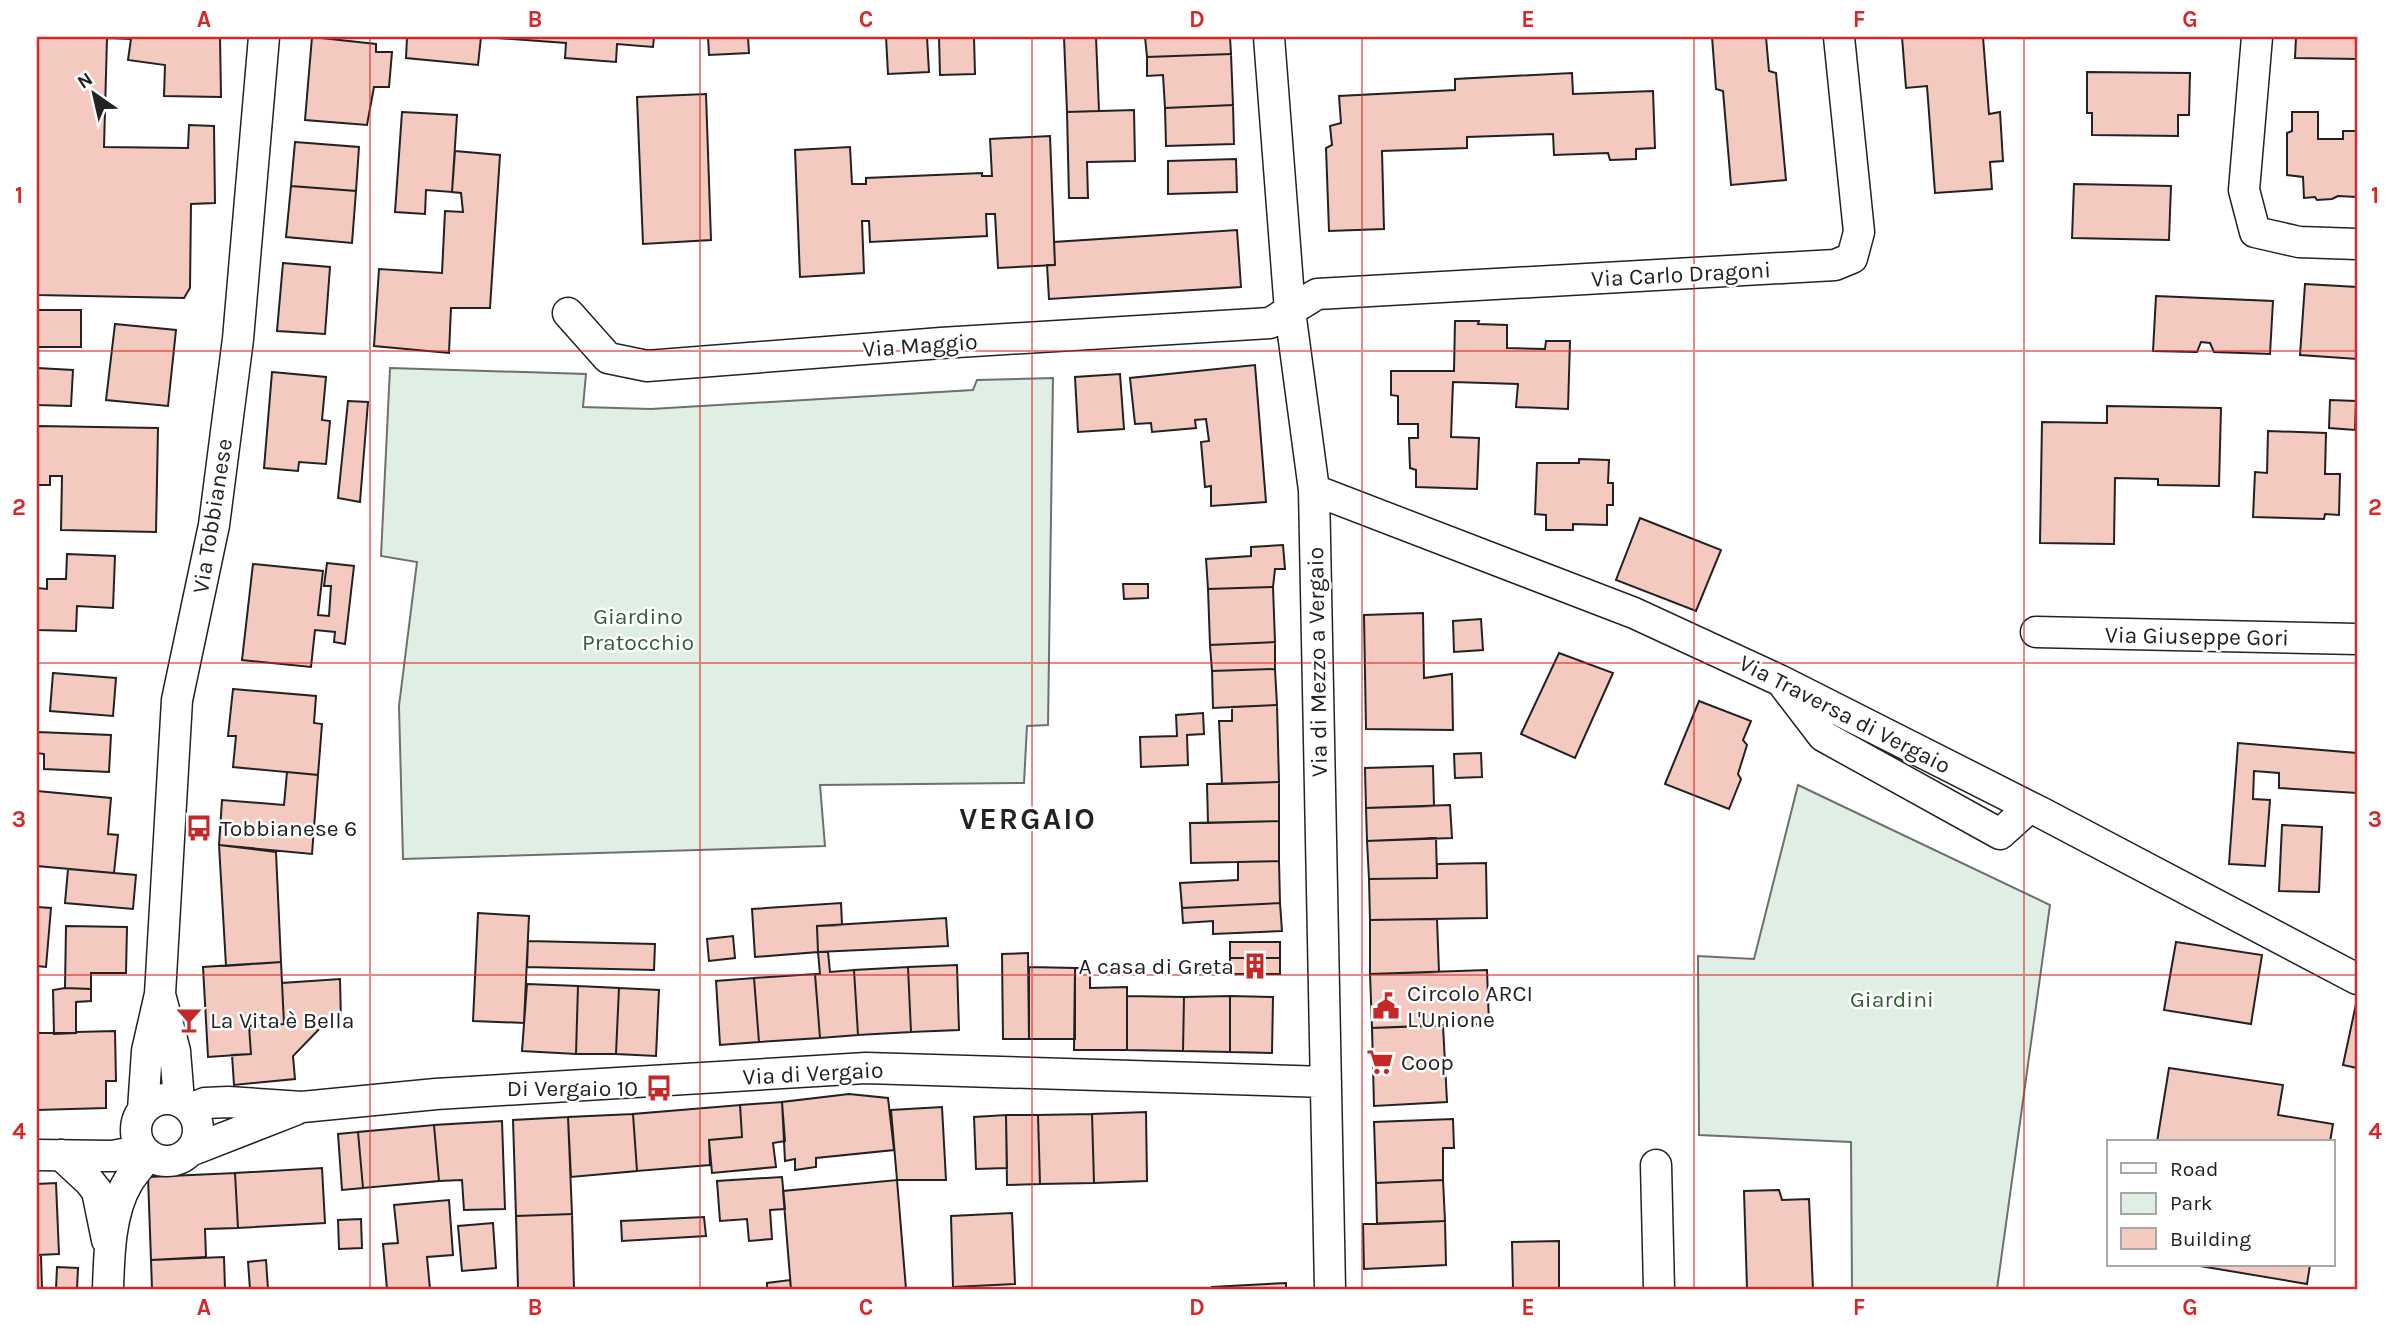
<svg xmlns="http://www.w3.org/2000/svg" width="2394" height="1326" font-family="Karla,sans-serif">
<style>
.green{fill:#e0efe3;stroke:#6f6f6f;stroke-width:2}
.building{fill:#f3c9c0;stroke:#222;stroke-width:2}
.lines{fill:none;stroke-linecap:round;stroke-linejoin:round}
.minor-casing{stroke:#222;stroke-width:33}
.minor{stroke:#fff;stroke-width:30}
.grid{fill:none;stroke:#d62828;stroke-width:2;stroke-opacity:0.55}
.labels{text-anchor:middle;stroke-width:5;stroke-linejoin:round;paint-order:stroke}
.street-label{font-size:23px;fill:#222;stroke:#fff}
.park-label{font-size:23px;fill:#2f5e38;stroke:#fff}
.poi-label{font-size:23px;fill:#222;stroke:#fff;text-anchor:start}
.district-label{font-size:30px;font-weight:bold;letter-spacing:2px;fill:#222;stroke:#fff}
.neatline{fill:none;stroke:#d62828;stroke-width:2.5}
.grid-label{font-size:23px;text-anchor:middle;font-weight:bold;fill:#d62828}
</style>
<rect width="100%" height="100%" fill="#fff"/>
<!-- green -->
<path class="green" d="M390,368L586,374L583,407L651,409L973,390L977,380L1053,378L1048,725L1027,726L1024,783L820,785L825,846L403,859L399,706L417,562L381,556Z
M1798,785L2050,905L1997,1289H1852L1851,1142L1699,1135L1698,956L1754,959Z"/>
<!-- building -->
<path class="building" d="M37,37H220L221,97L164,96L165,65L128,60L131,39L107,38L104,147L188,148L189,125L214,126L215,203L191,204L190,288L184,298L37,295Z
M312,37L376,44V52H392L389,87H374L367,125L305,120Z
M407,37H481L478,65L406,58Z
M483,37H654L653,47L617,44L616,62L565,58L566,43Z
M708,37H748L749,53L709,55Z
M886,37H927L929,72L888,74Z
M939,37H974L975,74L940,75Z
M1064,37H1096L1099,111L1067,112Z
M1145,37H1230L1231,54L1147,57Z
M1712,37H1766L1769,71L1776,73L1786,180L1731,185L1723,91L1716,89Z
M1902,37H1983L1989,114L2000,112L2003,161L1990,162L1992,189L1935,193L1927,86L1906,88Z
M2296,37H2357V59L2295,58Z
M1231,54L1233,105L1165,108L1163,75L1147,76V57Z
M2087,72L2190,73L2189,115H2178V136L2092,135V113H2087Z
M1572,73L1573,94L1653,91L1655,148L1636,149V159L1610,160L1608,153L1554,155L1553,134L1467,137V148L1382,151L1384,229L1329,231L1326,148L1332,145L1330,126L1341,123L1339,96L1455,90V79Z
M706,94L711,240L643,244L637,97Z
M1233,105L1234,144L1166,146L1165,108Z
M1134,110L1135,161L1087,162L1088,198H1069L1067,112Z
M402,112L457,115L452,192L426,190L425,214L395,212Z
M2292,112H2318V139H2343V131H2357V197L2338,196L2332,199L2317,200L2315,197L2304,198L2303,177L2287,175V133L2292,131Z
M1050,136L1055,265L998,268L995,214H986L987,236L870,242L869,221H862L864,273L800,277L795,150L850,147L852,184H866V178L982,173V176H992L990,139Z
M295,142L359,147L356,191L291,186Z
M455,151L500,155L490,308H451L449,353L374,346L379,269L442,273L445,211L463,212L461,193L452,192Z
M1236,159L1237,192L1168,194V161Z
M2074,184L2171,186L2169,240L2072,238Z
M291,186L356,191L352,243L286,237Z
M1237,230L1241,287L1049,299L1047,265H1055L1054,242Z
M283,263L330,267L325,334L277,331Z
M2305,284L2357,287V359L2300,355Z
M2156,296L2273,301L2270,354L2214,352L2210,343L2201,342L2197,352L2153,351Z
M37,310H81V347H37Z
M1455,321H1479L1478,324L1507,325V348L1545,349L1546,341H1570L1568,409L1516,407L1518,384L1453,382L1451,437L1479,438L1477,489L1416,487V470L1410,468L1409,438H1418V424H1398V396L1391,395V371H1454Z
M115,324L176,330L168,406L106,400Z
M1255,365L1266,502L1211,506V486L1205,487L1201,442L1209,441L1206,419L1195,420L1196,428L1152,432L1151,423L1135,424L1130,378Z
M37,368L73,370L71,406L37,405Z
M272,372L326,377L322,420L330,421L326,464L299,462L298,471L264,468Z
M1120,374L1124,429L1078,432L1075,377Z
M2330,400L2356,401L2355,430L2329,428Z
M348,401L368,402L360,502L338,498Z
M2107,406L2221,408L2219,486L2158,485V479L2115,478L2114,544L2040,543L2042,422L2107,423Z
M37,426L158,428L156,532L61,530L62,476H50V485H37Z
M2268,431L2326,433L2325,474H2340L2339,515L2325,514L2324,519L2253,517L2255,472L2267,473Z
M1579,459L1609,460L1608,483H1613V505H1607V525L1573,524V530H1546V515L1535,514L1537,463H1579Z
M1640,518L1721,550L1696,611L1616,580Z
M1283,545L1285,569H1275L1273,587L1208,589L1206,559L1251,556V547Z
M67,554L115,556L113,608L77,606L76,631L37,630V588L47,589V579H66Z
M327,563L354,566L345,644L334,642L335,632L315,630L311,667L242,660L253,564L323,571L318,615L329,616L331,586H324Z
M1123,584H1148V598L1124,599Z
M1273,587L1275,642L1210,645L1208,589Z
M1423,613L1424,678L1452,674L1453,730L1366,729L1364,615Z
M1481,619L1483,650L1454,652L1453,621Z
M1275,642V669L1212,671L1210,645Z
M1559,653L1613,673L1575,758L1521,734Z
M1275,669L1277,705L1213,708L1212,671Z
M53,673L116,678L113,716L50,711Z
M233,689L316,696L314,723L322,724L318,775L233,767L236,736H228Z
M1699,701L1751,721L1743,740L1747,745L1738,774L1741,779L1729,809L1665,784Z
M1277,705L1279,782L1222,784L1219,721H1232V707Z
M1203,713L1204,734L1187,735L1188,765L1141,767L1140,737L1177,736L1176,715Z
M37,732L111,735L109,772L44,769V754L37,753Z
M2238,743L2357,753V793L2279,788V773L2254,771L2253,799L2270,800L2265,866L2229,864Z
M1481,753L1482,777L1455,778L1454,754Z
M1433,766L1434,806L1366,808L1365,768Z
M287,772L318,775L312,854L219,845L222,800L284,805Z
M1279,782V821L1208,823L1207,784Z
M37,791L111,798L108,834L118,835L114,873L37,866Z
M1450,805L1452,838L1367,841L1366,808Z
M1279,821V861L1191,863L1190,823Z
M2282,825L2322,827L2319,892L2279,891Z
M1436,838L1437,878L1369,879L1367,841Z
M219,845L276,852L281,962L226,966Z
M1279,861L1280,903L1182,908L1180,883L1238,880V862Z
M1486,863L1487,918L1370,920L1369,879L1437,878V864Z
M68,869L136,875L133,909L65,903Z
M841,903L842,925L817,926L818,952L755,957L752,909Z
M1280,903L1282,931L1213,934V921L1183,923L1182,908Z
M37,907L51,908L46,967L37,966Z
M478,913L529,916L524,1023L473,1021Z
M946,918L948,946L818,952L817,926Z
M1437,919L1439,972L1370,974V920Z
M66,926L127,927L126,973H91V989L65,988Z
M733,936L735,958L709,961L707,939Z
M528,941L655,944L654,970L527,967Z
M1230,942H1280V958H1230Z
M2176,942L2262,955L2251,1024L2164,1010Z
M818,952H828L830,972L854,970L858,1035L820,1038L815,974H820Z
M1028,953L1029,1039H1003L1002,954Z
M1230,958H1280V974H1230Z
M281,962L284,1024L249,1026L251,1054L208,1057L203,967Z
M957,965L959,1030L911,1032L908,967Z
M908,967L911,1032L858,1035L854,970Z
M1029,967L1075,968V1039H1029Z
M1075,968H1090V988L1127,987V1050H1074Z
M1487,970L1489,1024L1372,1028L1370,974Z
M815,974L820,1038L759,1042L754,978Z
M754,978L759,1042L720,1045L716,981Z
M340,979L341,1021L326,1022L293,1056L295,1079L234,1085L232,1055L251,1054L249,1026L284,1024L282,983Z
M527,984L578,986L576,1054L522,1051Z
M578,986L619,988L616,1054H576Z
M65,988L91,989V1001L76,1002V1033L54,1034L53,990Z
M619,988L659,990L656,1056L616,1054Z
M1127,996L1184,997L1183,1051L1127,1050Z
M1230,996L1273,997L1272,1053L1230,1052Z
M1230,996V1052L1183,1051L1184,997Z
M2356,1004L2357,1005V1068L2343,1065Z
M1443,1025L1447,1102L1374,1106L1372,1028Z
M115,1031L116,1081H106V1108L37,1110V1033Z
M2169,1068L2283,1085L2278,1115L2333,1124L2330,1142H2157Z
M849,1094L888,1098L894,1150L816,1158V1167L795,1170V1159L785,1161L782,1102Z
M782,1102L785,1141L773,1143L776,1167L712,1173L709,1140L742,1137L740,1105Z
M740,1105L742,1137L709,1140L710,1165L637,1171L633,1114Z
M942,1107L946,1180H897L891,1110Z
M1146,1112L1147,1181L1094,1183L1092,1114Z
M633,1114L637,1171L571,1177L568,1117Z
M1092,1114L1094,1183L1040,1184L1038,1115Z
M1006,1115L1007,1168L976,1169L974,1117Z
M1006,1115H1038L1040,1184L1007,1185Z
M568,1117L572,1214L516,1216L513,1120Z
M1453,1119L1454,1148H1443V1180L1376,1183L1374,1122Z
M502,1121L505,1209L464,1210L462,1180L439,1181L434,1125Z
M434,1125L439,1181L363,1188L358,1132Z
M358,1132L363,1188L342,1190L338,1134Z
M322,1168L325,1223L238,1228L235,1173Z
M235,1173L238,1228L205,1229L206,1257L151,1260L148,1177Z
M782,1177L785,1209L770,1210L772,1239L749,1241L747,1219L720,1221L717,1181Z
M897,1180L906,1289H791L783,1191Z
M1443,1180L1445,1221L1377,1224L1376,1183Z
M56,1183L59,1254L37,1255V1184Z
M1779,1190L1782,1200L1809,1199L1813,1289H1747L1744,1191Z
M449,1200L453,1255L427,1257L430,1289H387L383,1244L398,1243L394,1205Z
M1012,1213L1015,1284L953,1287L951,1216Z
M572,1214L574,1289H518L516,1216Z
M704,1217L706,1236L622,1241L621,1221Z
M361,1219L362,1248L339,1249L338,1220Z
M1445,1221L1446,1265L1364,1269L1363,1224Z
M493,1223L496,1268L462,1271L458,1226Z
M1559,1241V1289H1513L1512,1242Z
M37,1255H41L42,1289H37Z
M224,1257L225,1289H152L151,1260Z
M266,1260L268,1289H250L248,1262Z
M2194,1265H2310L2307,1284Z
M57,1267L78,1268L77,1289H56Z
M790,1280L791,1289H767V1283Z
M1286,1283V1289H1212V1287Z"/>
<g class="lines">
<!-- minor casing -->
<g class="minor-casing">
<path id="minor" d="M1269,37L1290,311L1314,490L1330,1289
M2257,37L2244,190L2255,232L2299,242L2357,244
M568,313L608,358L647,366L941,343L1270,323L1317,294L1835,265L1852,258L1859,232L1839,37
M1314,490L1634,613L1779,680L2042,813L2357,979
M2036,632L2357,639
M1784,685L1823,736L2000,834L2030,807
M161,998L175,1051L179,1101
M136 1130a31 31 0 1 1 62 0a31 31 0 1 1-62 0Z
M190,1109L205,1103L228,1102L302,1107L436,1094L866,1068L1326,1082
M143,1110L147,1051L160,994L177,700L214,525L238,339L264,37
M190,1151L295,1110
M37,1155L113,1156L143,1150
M61,1155L89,1181L97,1191L107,1240
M1656,1165L1659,1289
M108,1289C109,1255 110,1212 128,1182C134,1172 142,1164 148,1155"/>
</g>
<!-- minor -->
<use href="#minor" class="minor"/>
</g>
<!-- grid -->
<path class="grid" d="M370,37V1289M700,37V1289M1032,37V1289M1362,37V1289M1694,37V1289M2024,37V1289M37,351H2357M37,663H2357M37,975H2357"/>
<!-- icons -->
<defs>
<g id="bus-bare" transform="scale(2.1)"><path d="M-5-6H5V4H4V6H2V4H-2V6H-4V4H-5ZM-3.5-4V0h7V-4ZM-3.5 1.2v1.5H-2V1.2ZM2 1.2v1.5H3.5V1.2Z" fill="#c62828" stroke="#fff" stroke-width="2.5" paint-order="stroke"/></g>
<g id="building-bare" transform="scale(2.1)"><path d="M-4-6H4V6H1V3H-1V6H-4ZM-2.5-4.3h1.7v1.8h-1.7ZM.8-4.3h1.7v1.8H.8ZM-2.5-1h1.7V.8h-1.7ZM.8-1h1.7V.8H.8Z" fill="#c62828" stroke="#fff" stroke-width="2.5" paint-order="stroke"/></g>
<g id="civic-bare" transform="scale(2.1)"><path d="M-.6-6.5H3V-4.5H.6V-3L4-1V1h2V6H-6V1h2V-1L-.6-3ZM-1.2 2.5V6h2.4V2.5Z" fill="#c62828" stroke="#fff" stroke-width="2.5" paint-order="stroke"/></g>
<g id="bar-bare" transform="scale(2.1)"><path d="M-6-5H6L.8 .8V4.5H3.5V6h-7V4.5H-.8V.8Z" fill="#c62828" stroke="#fff" stroke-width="2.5" paint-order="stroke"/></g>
<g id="supermarket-bare" transform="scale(2.1)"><path d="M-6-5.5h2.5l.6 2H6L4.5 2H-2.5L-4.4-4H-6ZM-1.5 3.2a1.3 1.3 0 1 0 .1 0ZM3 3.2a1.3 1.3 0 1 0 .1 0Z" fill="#c62828" stroke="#fff" stroke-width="2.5" paint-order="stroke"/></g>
</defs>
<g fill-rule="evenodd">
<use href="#bus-bare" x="199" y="828"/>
<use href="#building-bare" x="1255" y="966"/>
<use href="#civic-bare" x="1386" y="1006"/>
<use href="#bar-bare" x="189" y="1020"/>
<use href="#supermarket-bare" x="1380" y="1062"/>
<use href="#bus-bare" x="659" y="1088"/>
</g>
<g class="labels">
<!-- street labels -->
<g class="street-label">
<text transform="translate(1681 274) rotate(-3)" y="8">Via Carlo Dragoni</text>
<text transform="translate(920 345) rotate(-4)" y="8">Via Maggio</text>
<text transform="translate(212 516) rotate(-81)" y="8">Via Tobbianese</text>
<text transform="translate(2197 636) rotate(1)" y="8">Via Giuseppe Gori</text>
<text transform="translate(1317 662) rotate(-91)" y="8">Via di Mezzo a Vergaio</text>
<text transform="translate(1845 714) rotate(27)" y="8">Via Traversa di Vergaio</text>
<text transform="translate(813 1073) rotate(-3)" y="8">Via di Vergaio</text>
</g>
<!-- park labels -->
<g class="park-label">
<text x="638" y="624">Giardino<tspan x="638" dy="26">Pratocchio</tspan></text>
<text x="1892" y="1007">Giardini</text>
</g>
<!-- poi labels -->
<g class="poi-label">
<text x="220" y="836">Tobbianese 6</text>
<text x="1234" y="974" text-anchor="end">A casa di Greta</text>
<text x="1407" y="1001">Circolo ARCI<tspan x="1407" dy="26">L'Unione</tspan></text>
<text x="210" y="1028">La Vita è Bella</text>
<text x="1401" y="1070">Coop</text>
<text x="638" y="1096" text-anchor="end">Di Vergaio 10</text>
</g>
<!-- district labels -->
<g class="district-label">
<text x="1028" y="829">VERGAIO</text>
</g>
</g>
<!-- border -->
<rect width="2394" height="1326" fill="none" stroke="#ffffff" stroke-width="77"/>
<!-- legend -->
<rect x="2107" y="1140" width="228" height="126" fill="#ffffff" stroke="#a7a7a7" stroke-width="2"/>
<rect x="2121" y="1163" width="35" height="10" fill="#ffffff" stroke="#a7a7a7" stroke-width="2"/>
<text x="2170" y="1176" font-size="21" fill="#222222">Road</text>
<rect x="2121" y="1193" width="35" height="21" fill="#e0efe3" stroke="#a7a7a7" stroke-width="2"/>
<text x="2170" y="1210" font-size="21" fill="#222222">Park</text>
<rect x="2121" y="1228" width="35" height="21" fill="#f3c9c0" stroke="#a7a7a7" stroke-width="2"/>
<text x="2170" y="1246" font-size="21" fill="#222222">Building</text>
<!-- north arrow -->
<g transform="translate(94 94) rotate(326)" stroke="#ffffff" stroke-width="5" paint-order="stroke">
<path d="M0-5L12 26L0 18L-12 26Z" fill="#222222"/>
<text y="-10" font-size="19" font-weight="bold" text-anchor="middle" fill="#222222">N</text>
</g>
<rect x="38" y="38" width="2318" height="1250" class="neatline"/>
<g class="grid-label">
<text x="204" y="27">A</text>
<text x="535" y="27">B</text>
<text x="866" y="27">C</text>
<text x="1197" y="27">D</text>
<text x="1528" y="27">E</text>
<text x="1859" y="27">F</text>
<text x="2190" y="27">G</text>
<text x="19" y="203">1</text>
<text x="2375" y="203">1</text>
<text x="19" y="515">2</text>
<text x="2375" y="515">2</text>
<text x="19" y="827">3</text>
<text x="2375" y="827">3</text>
<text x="19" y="1139">4</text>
<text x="2375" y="1139">4</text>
<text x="204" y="1315">A</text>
<text x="535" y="1315">B</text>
<text x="866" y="1315">C</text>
<text x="1197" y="1315">D</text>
<text x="1528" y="1315">E</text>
<text x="1859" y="1315">F</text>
<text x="2190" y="1315">G</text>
</g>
</svg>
